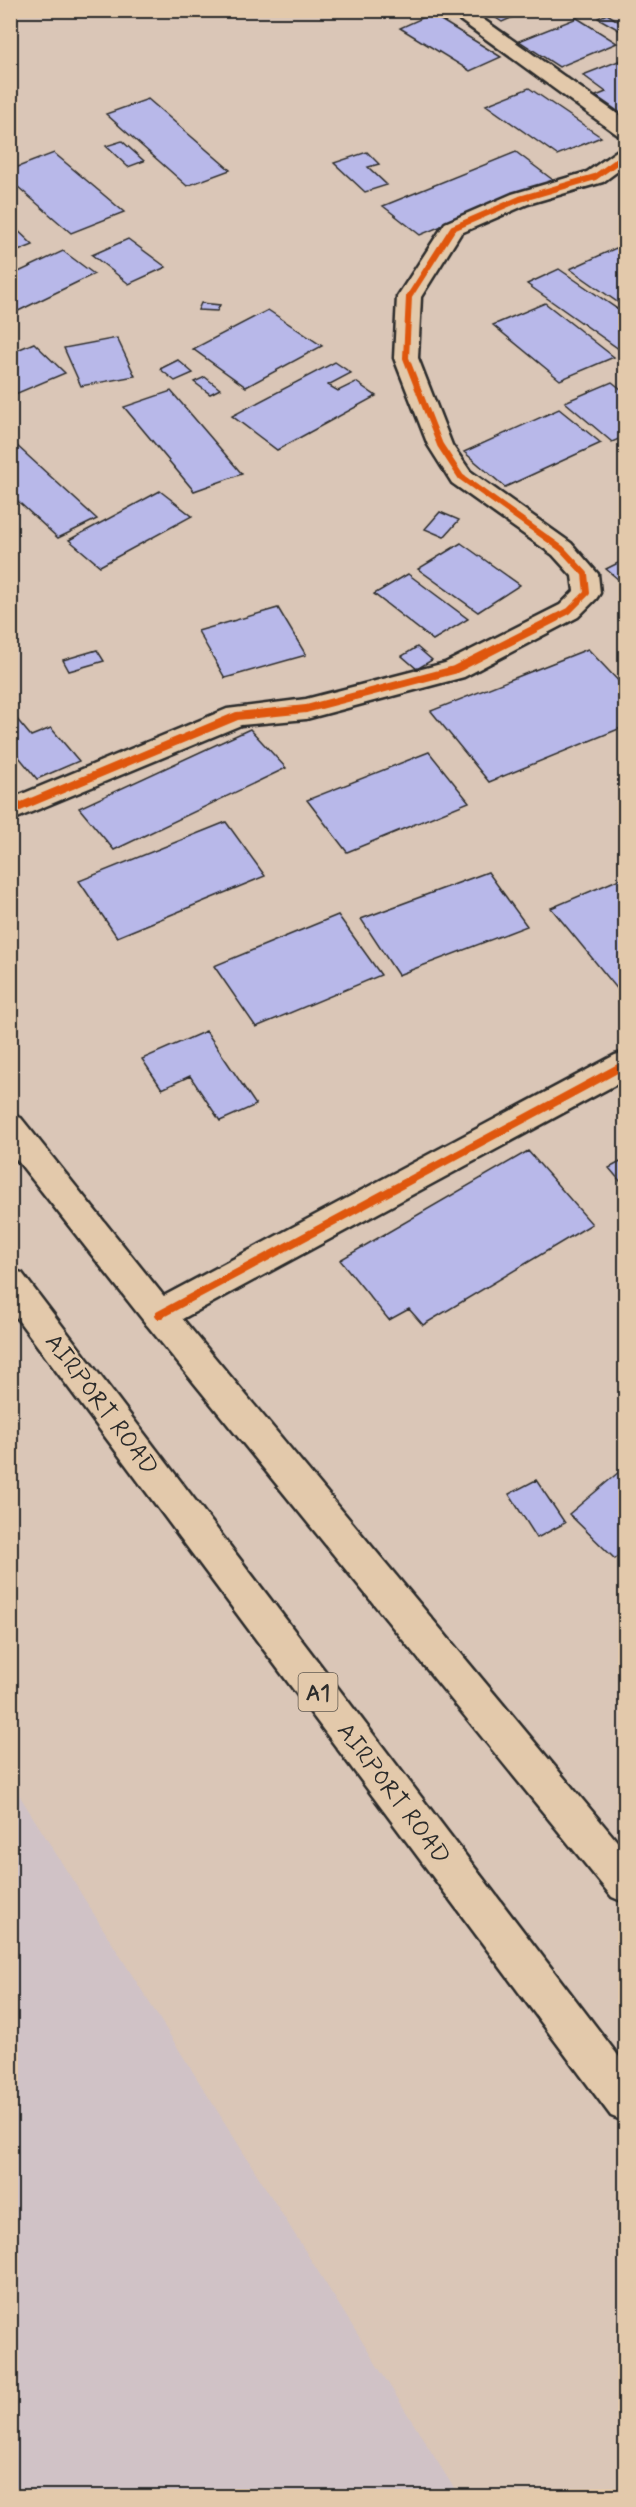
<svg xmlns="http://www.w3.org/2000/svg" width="636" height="2507" font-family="Mynerve,sans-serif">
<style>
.built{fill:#d0c2c6}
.building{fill:#b8b8e9;stroke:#2b2b2b;stroke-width:1.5}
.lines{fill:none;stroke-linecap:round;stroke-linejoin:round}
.minor-casing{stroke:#2b2b2b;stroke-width:5}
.highway-casing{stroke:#2b2b2b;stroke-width:5}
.minor{fill:#e3c9ab;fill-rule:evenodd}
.highway{fill:#e3c9ab;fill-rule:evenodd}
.cycleway-far1-casing{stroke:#e3c9ab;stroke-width:8}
.cycleway-casing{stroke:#e3c9ab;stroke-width:12}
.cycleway-far1{stroke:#df570e;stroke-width:6}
.cycleway{stroke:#df570e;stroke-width:8}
.labels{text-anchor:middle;stroke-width:4.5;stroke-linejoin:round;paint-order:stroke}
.shield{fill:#e3c9ab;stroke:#625a51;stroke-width:1.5}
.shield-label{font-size:22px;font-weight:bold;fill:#2b2b2b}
.street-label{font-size:24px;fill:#2b2b2b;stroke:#e3c9ab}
</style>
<rect width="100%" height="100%" fill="#dac6b7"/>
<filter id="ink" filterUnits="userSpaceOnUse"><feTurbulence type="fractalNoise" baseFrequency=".0167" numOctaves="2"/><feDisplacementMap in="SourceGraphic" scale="12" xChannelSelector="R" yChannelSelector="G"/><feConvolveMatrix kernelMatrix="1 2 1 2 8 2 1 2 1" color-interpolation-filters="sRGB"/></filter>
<g filter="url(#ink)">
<!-- built -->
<path class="built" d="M10,1782H11L459,2496H11Z"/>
<!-- building -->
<path class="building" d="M484,10H529L502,22Z
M431,14L501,57L470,71L400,28Z
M607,14L626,26V34L598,18Z
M577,18L617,43L559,67L519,41Z
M626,58V113L622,114L596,96L606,92L583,75Z
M529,88L601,137L557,155L486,105Z
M148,99L230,170L187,186L106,114Z
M122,141L144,161L128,167L106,146Z
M367,152L379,164L368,167L387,185L365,192L334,163Z
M516,152L553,180L420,235L383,206Z
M54,153L124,212L71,233L10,180V170Z
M10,223L33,245L13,253L10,250Z
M128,239L166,267L129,284L92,255Z
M616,248L626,254V308L570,269Z
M63,251L94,274L10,315V276Z
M559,269L626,315V354L527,284Z
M201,303L220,305L217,311L198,310Z
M545,303L614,357L560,380L493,325Z
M268,310L322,346L246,387L193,349Z
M117,338L135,376L81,386L64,348Z
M34,343L65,373L13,395L10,393V353Z
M178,360L193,373L175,381L160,369Z
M335,362L351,373L328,385L338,391L356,382L376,396L277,450L232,416Z
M205,377L220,389L210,394L194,382Z
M612,382L626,393V436L612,442L565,402Z
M171,391L242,474L194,491L124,407Z
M559,409L601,443L505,487L464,452Z
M15,444L97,519L58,538L10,494V446Z
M160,491L192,516L100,566L69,540Z
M440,512L459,520L444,537L425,529Z
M461,543L520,585L478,612L418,569Z
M626,559V586L606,569Z
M408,574L468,619L433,640L374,594Z
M278,608L306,655L225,678L198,631Z
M417,647L432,660L417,669L402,656Z
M588,649L626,689V726L489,782L431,711Z
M97,650L104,661L69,671L63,660Z
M15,717L31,736L51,728L79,761L37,779L10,746V719Z
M250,729L286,768L114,850L79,808Z
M429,752L469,802L347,852L307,800Z
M226,822L265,876L117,937L79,881Z
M488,872L527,926L398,975L361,919Z
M622,878L626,882L624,997L551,908Z
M338,915L381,975L256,1027L214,966Z
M206,1031L256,1105L220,1121L190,1076L162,1089L142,1059Z
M528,1151L592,1224L423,1325L409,1309L389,1320L340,1260Z
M626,1159V1188L609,1168Z
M626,1466V1550L615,1559L569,1514Z
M536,1480L565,1523L537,1538L509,1494Z"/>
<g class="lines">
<!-- minor casing -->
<g class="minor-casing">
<path id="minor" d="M446,10H470L626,120V136L618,135Z
M626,149V165L603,182L528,204L461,233L421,297L418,358L452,445L470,471L571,543L598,574L600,593L596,599L578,617L464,677L306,719L241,725L10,821V799L227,709L306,699L445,663L560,605L574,591L572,576L553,555L452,483L428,445L394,358L397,297L445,223L512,194L587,172L618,150Z
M626,1052V1079L171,1325L159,1329L147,1325L142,1315L147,1305L615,1055Z"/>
</g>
<!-- highway casing -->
<g class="highway-casing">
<path id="highway" d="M10,1114L21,1118L171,1305L626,1852V1903L612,1897L147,1325L10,1151Z
M10,1269L22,1273L626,2066V2122L611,2116L10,1309Z"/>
</g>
<!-- minor -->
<use href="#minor" class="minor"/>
<!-- highway -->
<use href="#highway" class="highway"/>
<!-- cycleway-far1 casing -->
<g class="cycleway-far1-casing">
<path id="cycleway-far1" d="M553,619L569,611L587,593L585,574L562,549L461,477L440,445L406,358L409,297L453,228L520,199L595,177L626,155"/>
</g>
<!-- cycleway casing -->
<g class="cycleway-casing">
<path id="cycleway" d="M10,811L237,716L306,709L454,670L556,618
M159,1315L626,1064"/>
</g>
<!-- cycleway-far1 -->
<use href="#cycleway-far1" class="cycleway-far1"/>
<!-- cycleway -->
<use href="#cycleway" class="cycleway"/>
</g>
</g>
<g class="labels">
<!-- shield labels -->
<rect class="shield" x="298.5" y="1673" width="39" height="38" rx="4.5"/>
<g class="shield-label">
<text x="318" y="1700">A1</text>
</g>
<!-- street labels -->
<g class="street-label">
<text transform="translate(102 1404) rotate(53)" y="8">AIRPORT ROAD</text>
<text transform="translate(394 1793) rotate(53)" y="8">AIRPORT ROAD</text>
</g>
</g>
<!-- margin -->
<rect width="636" height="2507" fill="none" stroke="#e3c9ab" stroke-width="36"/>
<rect x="18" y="18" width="600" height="2471" fill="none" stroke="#2b2b2b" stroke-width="2" filter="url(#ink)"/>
</svg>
